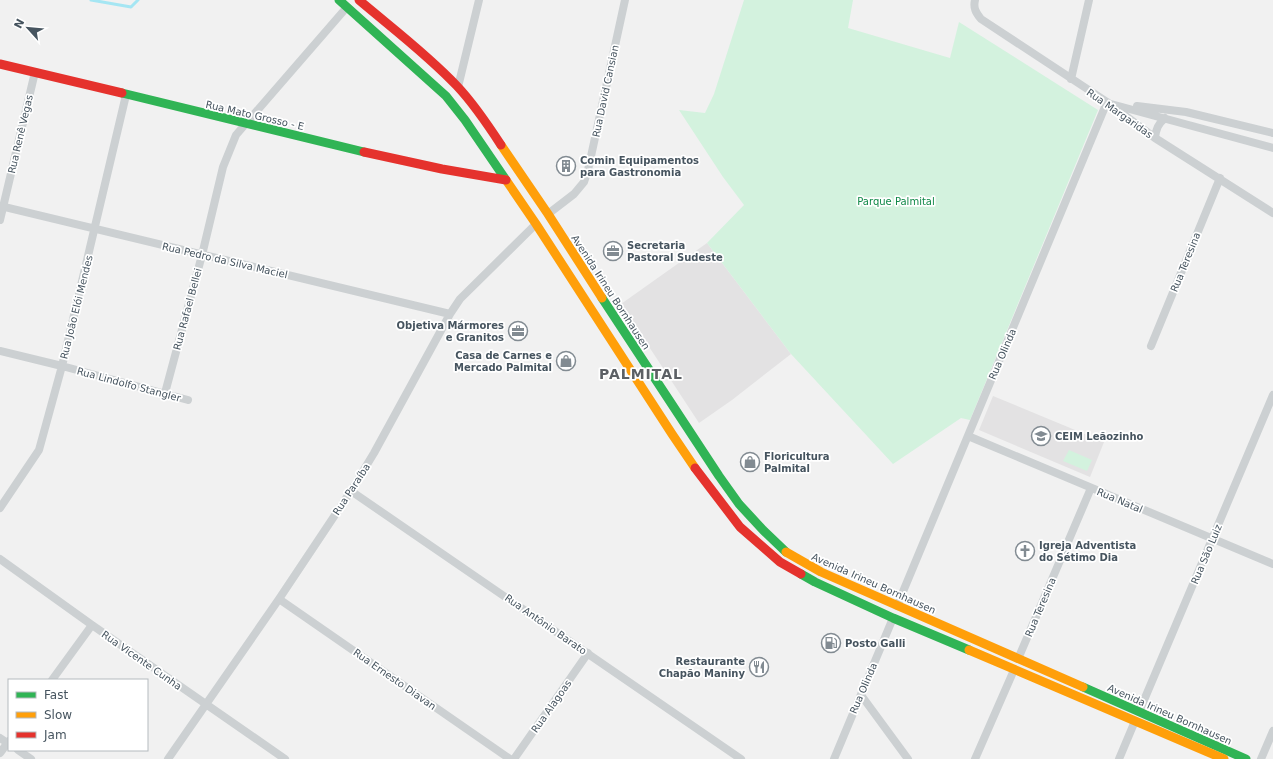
<svg xmlns="http://www.w3.org/2000/svg" width="1273" height="759" font-family="'DejaVu Sans',sans-serif">
<style>
.education{fill:#e3e2e3}
.green{fill:#d3f2de}
.lines{fill:none;stroke-linecap:round;stroke-linejoin:round}
.stream{stroke:#a5e6f3;stroke-width:3}
.street{stroke:#ccd0d2;stroke-width:8}
.fast{stroke:#30b455;stroke-width:9}
.slow{stroke:#ff9f0a;stroke-width:9}
.jam{stroke:#e5322d;stroke-width:9}
.labels{text-anchor:middle;stroke-width:3.5;stroke-linejoin:round;paint-order:stroke}
.street-label{font-size:10px;fill:#46545f;stroke:#fff}
.poi-label{font-size:10px;font-weight:bold;fill:#46545f;stroke:#fff;text-anchor:start}
.park-label{font-size:10px;fill:#0f8847;stroke:#fff}
.district-label{font-size:14px;font-weight:bold;letter-spacing:1px;fill:#5c6065;stroke:#fff}
</style>
<rect width="100%" height="100%" fill="#f1f1f1"/>
<!-- education -->
<path class="education" d="M707,243L791,354L732,400L699,423L621,304Z
M993,396L1104,442L1090,477L979,430Z"/>
<!-- green -->
<path class="green" d="M744,0H853L848,28L950,58L959,22L1098,110L970,420L961,418L893,464L791,354L707,243L744,205L723,177L679,110L705,113L714,94Z
M1069,450L1092,460L1087,471L1063,461Z"/>
<g class="lines">
<!-- stream -->
<path class="stream" d="M91,0L131,7L138,0"/>
<!-- street -->
<path class="street" d="M975,0C973,8 976,13 981,19L1107,102L1155,138L1273,213
M1071,79L1089,0
M458,87L479,0
M1111,104L1273,148
M1137,106L1186,112L1273,133
M1155,138C1156,129 1158,124 1165,118
M0,206L450,314
M548,214L574,194L584,182L588,170L625,0
M0,220L35,72
M1151,346L1220,178
M0,351L62,366L188,400
M165,393L202,255L223,167L236,135L347,7
M968,436L1273,564
M351,491L741,759
M0,508L39,450L62,366L126,95
M0,559L92,625L285,759
M279,599L510,759
M897,606L1107,102
M1018,659L1091,488
M52,680L92,625
M861,695L908,759
M1139,712L1273,395
M0,738L9,744
M18,750L31,759
M0,753L9,741
M168,759L279,599L351,491L374,453L450,314L460,299L536,224
M514,759L588,653
M834,759L893,618
M975,759L1014,670
M1119,759L1135,721
M1261,759L1273,731"/>
<!-- fast -->
<path class="fast" d="M339,0L446,96L465,120L506,180
M122,93L364,152
M602,298L719,476L739,504L763,530L786,552
M801,574L815,582L893,618L969,650
M1083,687L1246,759"/>
<!-- slow -->
<path class="slow" d="M501,145L548,214L602,298
M506,180L536,224L672,434L695,468
M786,552L821,572L1083,687
M969,650L1224,759"/>
<!-- jam -->
<path class="jam" d="M359,0C392,28 428,55 457,86C474,104 488,125 501,145
M0,64L122,93
M364,152L442,169L506,180
M695,468L740,527L780,562L801,574"/>
</g>
<!-- icons -->
<defs>
<g id="building-ring" transform="scale(1)"><circle r="9.5" fill="#fff" stroke="#828b92" stroke-width="1.5"/><path d="M-4-6H4V6H1V3H-1V6H-4ZM-2.5-4.3h1.7v1.8h-1.7ZM.8-4.3h1.7v1.8H.8ZM-2.5-1h1.7V.8h-1.7ZM.8-1h1.7V.8H.8Z" fill="#828b92"/></g>
<g id="office-ring" transform="scale(1)"><circle r="9.5" fill="#fff" stroke="#828b92" stroke-width="1.5"/><path d="M-6-3h4V-5.5h4V-3h4V5H-6ZM-1-4.5V-3h2v-1.5ZM-6 0V1H6V0Z" fill="#828b92"/></g>
<g id="shop-ring" transform="scale(1)"><circle r="9.5" fill="#fff" stroke="#828b92" stroke-width="1.5"/><path d="M-5-2.5h2.3a2.7 3.5 0 0 1 5.4 0H5L5.5 6h-11ZM-1.5-2.5h3a1.5 2.3 0 0 0-3 0Z" fill="#828b92"/></g>
<g id="school-ring" transform="scale(1)"><circle r="9.5" fill="#fff" stroke="#828b92" stroke-width="1.5"/><path d="M0-5L7-2L0 1L-7-2ZM-4 1L0 2.5L4 1V4Q0 6-4 4Z" fill="#828b92"/></g>
<g id="church-ring" transform="scale(1)"><circle r="9.5" fill="#fff" stroke="#828b92" stroke-width="1.5"/><path d="M-1.2-6h2.4v3.5h3.3v2.4h-3.3V6h-2.4V-.1h-3.3v-2.4h3.3Z" fill="#828b92"/></g>
<g id="fuel-ring" transform="scale(1)"><circle r="9.5" fill="#fff" stroke="#828b92" stroke-width="1.5"/><path d="M-5.5-6h7V0h2V4h1.3V-2.5L3-4.5l.8-.8L6-3V5H2.5V1h-1V6h-7ZM-4.2-4.7v3.2H.2V-4.7Z" fill="#828b92"/></g>
<g id="restaurant-ring" transform="scale(1)"><circle r="9.5" fill="#fff" stroke="#828b92" stroke-width="1.5"/><path d="M-5-6h1v4h1v-4h1v4h1v-4h1v5L-1.5 .5V6h-2V.5L-5-1ZM5-6V6H3V1.5H1.5Q1.5-4 5-6Z" fill="#828b92"/></g>
</defs>
<g fill-rule="evenodd">
<use href="#building-ring" x="566" y="166"/>
<use href="#office-ring" x="613" y="251"/>
<use href="#office-ring" x="518" y="331"/>
<use href="#shop-ring" x="566" y="361"/>
<use href="#school-ring" x="1041" y="436"/>
<use href="#shop-ring" x="750" y="462"/>
<use href="#church-ring" x="1025" y="551"/>
<use href="#fuel-ring" x="831" y="643"/>
<use href="#restaurant-ring" x="759" y="667"/>
</g>
<g class="labels">
<!-- street labels -->
<g class="street-label">
<text transform="translate(605 91) rotate(-78)" y="4">Rua David Cansian</text>
<text transform="translate(1120 113) rotate(35)" y="4">Rua Margaridas</text>
<text transform="translate(255 115) rotate(13)" y="4">Rua Mato Grosso - E</text>
<text transform="translate(20 134) rotate(-77)" y="4">Rua Renê Vegas</text>
<text transform="translate(225 260) rotate(13)" y="4">Rua Pedro da Silva Maciel</text>
<text transform="translate(1185 262) rotate(-68)" y="4">Rua Teresina</text>
<text transform="translate(611 292) rotate(57)" y="4">Avenida Irineu Bornhausen</text>
<text transform="translate(76 307) rotate(-76)" y="4">Rua João Elói Mendes</text>
<text transform="translate(187 309) rotate(-75)" y="4">Rua Rafael Bellei</text>
<text transform="translate(1002 354) rotate(-67)" y="4">Rua Olinda</text>
<text transform="translate(129 384) rotate(15)" y="4">Rua Lindolfo Stangler</text>
<text transform="translate(351 489) rotate(-57)" y="4">Rua Paraíba</text>
<text transform="translate(1120 500) rotate(23)" y="4">Rua Natal</text>
<text transform="translate(1206 554) rotate(-67)" y="4">Rua São Luiz</text>
<text transform="translate(874 583) rotate(24)" y="4">Avenida Irineu Bornhausen</text>
<text transform="translate(1040 607) rotate(-67)" y="4">Rua Teresina</text>
<text transform="translate(546 624) rotate(35)" y="4">Rua Antônio Barato</text>
<text transform="translate(142 660) rotate(35)" y="4">Rua Vicente Cunha</text>
<text transform="translate(395 679) rotate(35)" y="4">Rua Ernesto Diavan</text>
<text transform="translate(863 688) rotate(-67)" y="4">Rua Olinda</text>
<text transform="translate(551 706) rotate(-55)" y="4">Rua Alagoas</text>
<text transform="translate(1170 714) rotate(24)" y="4">Avenida Irineu Bornhausen</text>
</g>
<!-- poi labels -->
<g class="poi-label">
<text x="580" y="164">Comin Equipamentos<tspan x="580" dy="12">para Gastronomia</tspan></text>
<text x="627" y="249">Secretaria<tspan x="627" dy="12">Pastoral Sudeste</tspan></text>
<text x="504" y="329" text-anchor="end">Objetiva Mármores<tspan x="504" dy="12">e Granitos</tspan></text>
<text x="552" y="359" text-anchor="end">Casa de Carnes e<tspan x="552" dy="12">Mercado Palmital</tspan></text>
<text x="1055" y="440">CEIM Leãozinho</text>
<text x="764" y="460">Floricultura<tspan x="764" dy="12">Palmital</tspan></text>
<text x="1039" y="549">Igreja Adventista<tspan x="1039" dy="12">do Sétimo Dia</tspan></text>
<text x="845" y="647">Posto Galli</text>
<text x="745" y="665" text-anchor="end">Restaurante<tspan x="745" dy="12">Chapão Maniny</tspan></text>
</g>
<!-- park labels -->
<g class="park-label">
<text x="896" y="205">Parque Palmital</text>
</g>
<!-- district labels -->
<g class="district-label">
<text x="641" y="379">PALMITAL</text>
</g>
</g>
<!-- legend -->
<rect x="8" y="679" width="140" height="72" fill="#ffffff" stroke="#b5bbbf"/>
<rect x="16" y="692" width="20" height="6" fill="#30b455" stroke="#b5bbbf"/>
<text x="44" y="699" font-size="12" fill="#46545f">Fast</text>
<rect x="16" y="712" width="20" height="6" fill="#ff9f0a" stroke="#b5bbbf"/>
<text x="44" y="719" font-size="12" fill="#46545f">Slow</text>
<rect x="16" y="732" width="20" height="6" fill="#e5322d" stroke="#b5bbbf"/>
<text x="44" y="739" font-size="12" fill="#46545f">Jam</text>
<!-- north arrow -->
<g transform="translate(28 28) rotate(297)" stroke="#ffffff" stroke-width="3" paint-order="stroke">
<path d="M0-3L7 15L0 10L-7 15Z" fill="#46545f"/>
<text y="-6" font-size="11" font-weight="bold" text-anchor="middle" fill="#46545f">N</text>
</g>
</svg>
